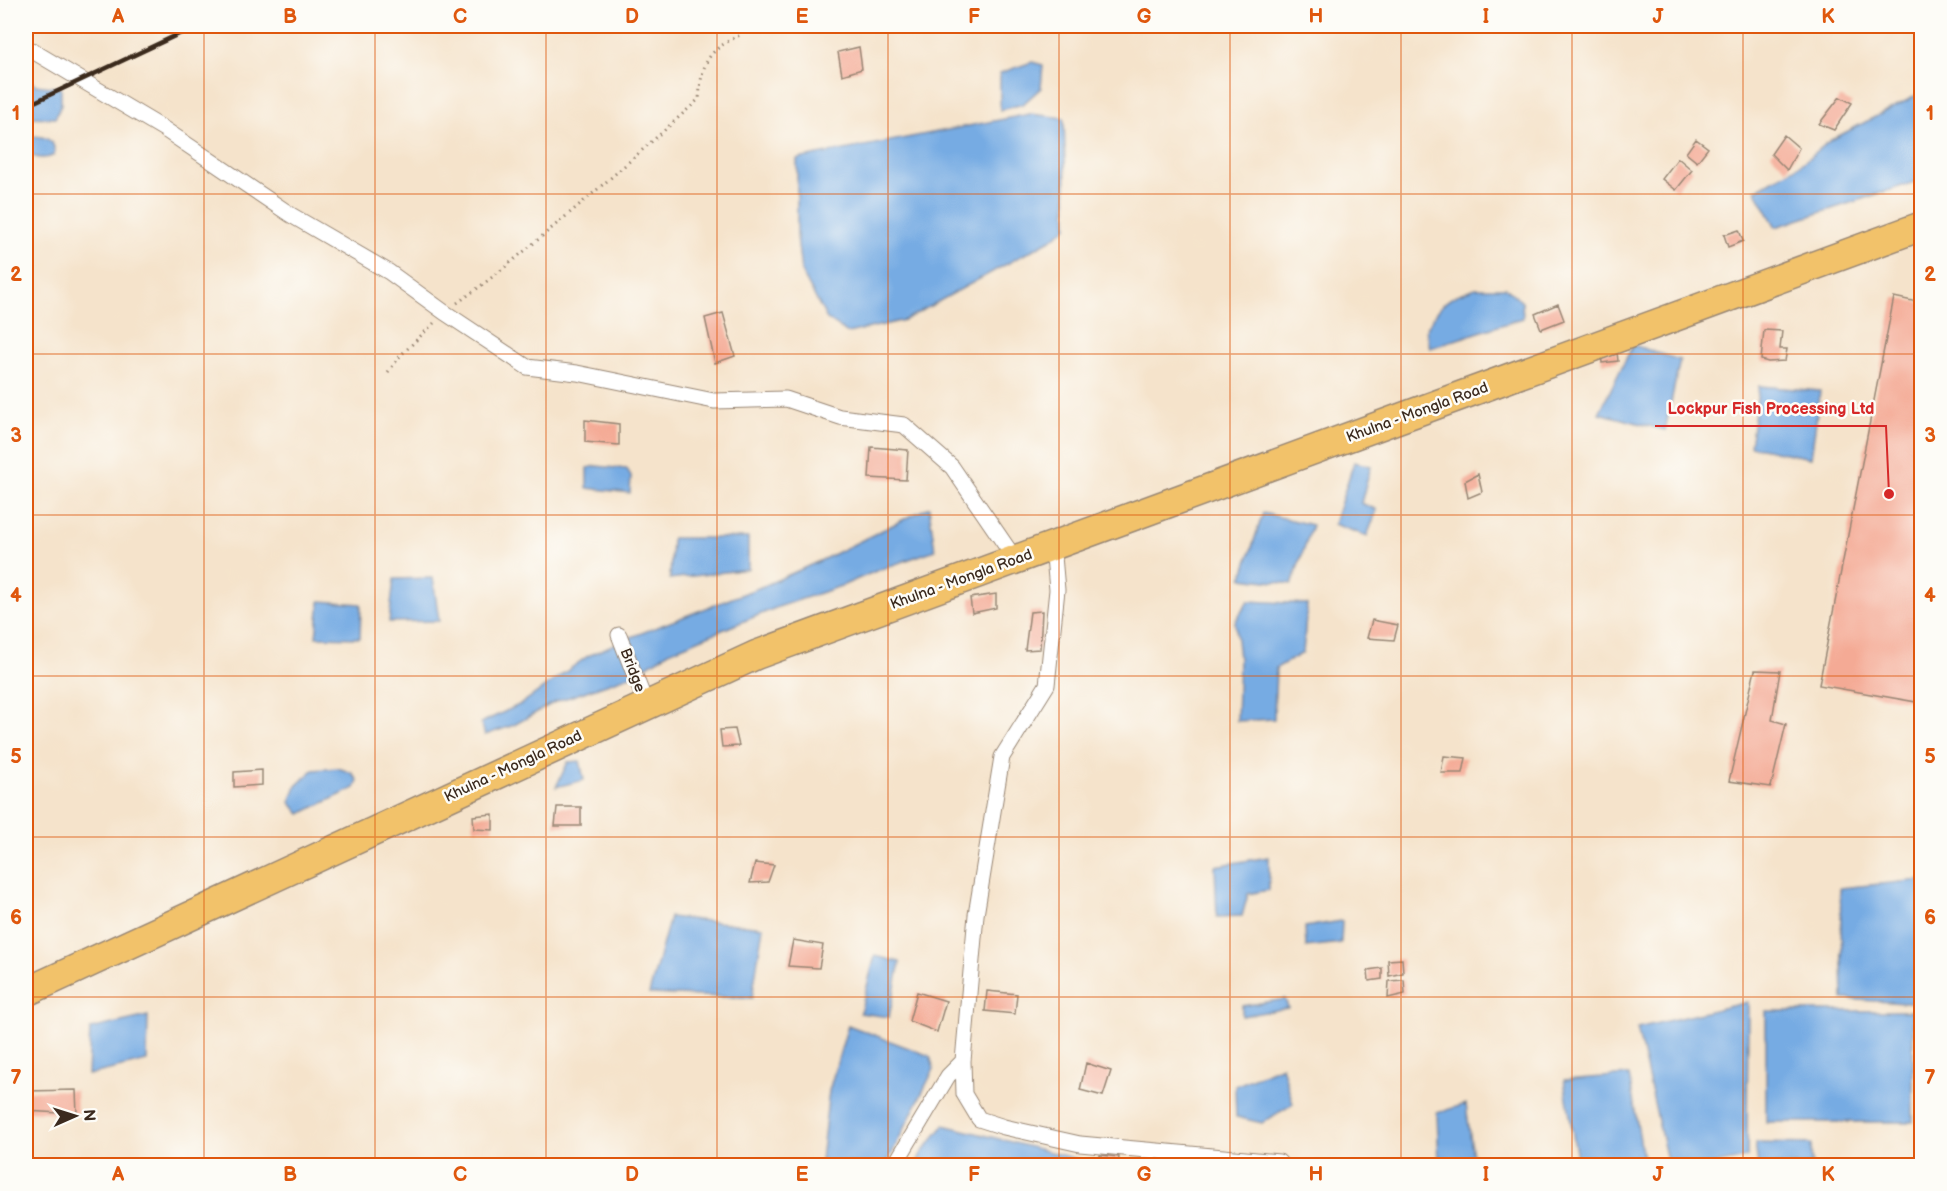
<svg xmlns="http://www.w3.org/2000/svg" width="1947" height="1191" font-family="'Balsamiq Sans',sans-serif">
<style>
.water{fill:#76abe3;stroke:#586a80;stroke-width:1.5}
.building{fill:#f4aa95}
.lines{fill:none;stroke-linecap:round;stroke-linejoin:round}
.street-casing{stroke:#988674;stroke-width:17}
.highway-casing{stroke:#988674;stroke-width:31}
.path{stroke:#988674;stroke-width:3;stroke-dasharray:1.5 4.5;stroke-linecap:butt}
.street{stroke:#fff;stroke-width:15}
.highway{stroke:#f2c26a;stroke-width:28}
.rail{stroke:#3b2a1e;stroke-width:4.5}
.grid{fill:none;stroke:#df570d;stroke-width:1.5;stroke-opacity:0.55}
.labels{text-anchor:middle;stroke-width:5;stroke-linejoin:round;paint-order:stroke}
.street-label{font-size:15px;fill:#3b2a1e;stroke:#fdfcf7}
.leader{fill:none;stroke:#d62828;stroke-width:2}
.callout-dot{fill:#d62828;stroke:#fdfcf7;stroke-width:2}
.callout-label{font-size:16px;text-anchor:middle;font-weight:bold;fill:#d62828;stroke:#fdfcf7;stroke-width:5;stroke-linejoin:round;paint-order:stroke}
.neatline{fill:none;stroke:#df570d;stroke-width:2}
.grid-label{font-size:20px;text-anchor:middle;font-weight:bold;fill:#df570d}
</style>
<rect width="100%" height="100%" fill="#fdfcf7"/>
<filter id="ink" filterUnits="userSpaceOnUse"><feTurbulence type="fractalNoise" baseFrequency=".0167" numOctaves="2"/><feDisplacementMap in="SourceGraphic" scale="12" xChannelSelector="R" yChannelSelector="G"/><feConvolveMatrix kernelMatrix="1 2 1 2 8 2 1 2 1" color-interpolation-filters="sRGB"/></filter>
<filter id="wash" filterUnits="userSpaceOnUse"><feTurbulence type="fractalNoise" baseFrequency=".008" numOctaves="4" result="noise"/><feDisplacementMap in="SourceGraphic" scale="24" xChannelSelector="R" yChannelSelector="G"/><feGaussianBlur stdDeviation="1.35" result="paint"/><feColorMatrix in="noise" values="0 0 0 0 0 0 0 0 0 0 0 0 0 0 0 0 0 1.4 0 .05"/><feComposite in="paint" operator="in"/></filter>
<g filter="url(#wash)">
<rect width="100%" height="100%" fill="#f5e3cb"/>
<!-- water -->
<path class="water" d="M1032,62L1043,65L1041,88L1023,104L1000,110V73Z
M26,77L35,85L61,88V105L55,118L26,117Z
M1921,93V180L1776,227L1755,190L1800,165L1831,140Z
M1030,114L1064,118L1067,227L1052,239L905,320L848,333L827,319L801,271L797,236V159Z
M26,136C39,136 57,136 54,155C44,161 35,157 26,154Z
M1476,288H1506L1522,302L1523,318L1430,348L1426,330C1440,304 1446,297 1476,288Z
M1633,345L1680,360L1665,430L1599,413Z
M1759,386L1820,391L1811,458L1750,446Z
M1354,462L1371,466L1361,503L1377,510L1367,536L1334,524Z
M596,466L627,469L631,476L630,493L587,488V468Z
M929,507L935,550L876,571L844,585L778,607L669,652L635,674L555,702L514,725L485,735L481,723L521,704L588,656L621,641L766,585L824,559Z
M1263,513L1312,525L1292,584L1242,578Z
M672,538H748V569L670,579Z
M433,578L439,621L389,622L394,579Z
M320,601L361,604L360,638L316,637Z
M1248,601L1307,604L1303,653L1276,668L1274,719L1237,721L1239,658L1235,622Z
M580,761L584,780L556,787L568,762Z
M338,768L352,773L358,781L355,788L300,814L290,802L296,786L313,770Z
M1269,857V890L1248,894L1242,916L1217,917L1215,866Z
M1921,880V1004L1843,999L1840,888Z
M670,917L763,927L752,998L649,994Z
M1342,921L1341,943L1306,947L1305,927Z
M875,956L900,962L889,1017L860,1013Z
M1285,999L1288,1008L1242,1016V1006Z
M1748,1002L1747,1158L1710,1165H1668L1637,1028Z
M1766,1011H1913V1122H1766Z
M148,1016L147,1061L88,1075L90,1029Z
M848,1025L930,1056L934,1069L886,1165H866L821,1160L829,1091Z
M1282,1066L1293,1104L1262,1123L1236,1117L1235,1086Z
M1629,1075L1644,1164L1578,1165L1564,1080Z
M1466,1104L1474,1165H1439L1437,1113Z
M944,1125L1082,1160L1083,1165H916L921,1154Z
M1755,1143L1811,1144L1812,1165H1758Z"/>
<g id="blocks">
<!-- building -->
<path class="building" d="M859,47L862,69L842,75L838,52Z
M1840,97L1852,103L1834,130L1819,124Z
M1784,135L1799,148L1787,170L1771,154Z
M1696,139L1708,148L1697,162L1686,153Z
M1678,158L1692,170L1676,190L1662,179Z
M1739,230L1743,241L1728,247L1724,235Z
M1894,297L1922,303V703L1819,685Z
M1558,304L1564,320L1541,329L1535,314Z
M723,313L735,356L715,363L705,318Z
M1764,330L1782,331L1780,349H1787L1785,361L1768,362L1761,360Z
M1617,352L1618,361L1602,363L1601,353Z
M585,420L619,424V445L585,442Z
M871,447L908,450L906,480L869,478Z
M1478,474L1482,492L1468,498L1465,481Z
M996,594V608L972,613L970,598Z
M1042,611L1040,649L1025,650L1030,612Z
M1372,620L1398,625L1394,640L1367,638Z
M1755,670L1780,671L1772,720L1786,724L1771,787L1729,781Z
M735,729L739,746L722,747L720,730Z
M1444,756L1466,758L1463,773H1441Z
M262,770V785L234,787V772Z
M557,807H581V826H555Z
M493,814V830L474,829L473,816Z
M755,863L774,865L768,882L750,883Z
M793,940L823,945L819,968L788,966Z
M1402,959L1403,973L1389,976L1388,960Z
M1382,968V979L1369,981L1368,970Z
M1404,980L1405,994L1388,998L1389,981Z
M987,991L1017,994L1015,1014L985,1011Z
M917,992L946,1001L937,1032L909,1021Z
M1086,1063L1111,1071L1103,1096L1080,1090Z
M76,1090L77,1114L26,1111V1091Z
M1100,1155L1119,1157L1118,1166H1099Z"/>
</g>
</g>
<g filter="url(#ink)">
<use href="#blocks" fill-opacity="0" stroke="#988674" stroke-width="1.5"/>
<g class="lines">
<!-- street casing -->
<g class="street-casing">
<path id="street" d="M26,47L164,129L291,215L389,272L444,312L527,367L577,373L714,401L786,399L840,417L904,425L952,467L1015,559
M619,635L646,704
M963,1061L976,915L1002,757L1047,685L1057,590L1053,545
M894,1166L948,1076L963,1061L964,1094L979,1119L1004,1127L1080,1144L1279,1162L1282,1166"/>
</g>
<!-- highway casing -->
<g class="highway-casing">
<path id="highway" d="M26,992L756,655L1922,226"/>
</g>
<!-- path -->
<path class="path" d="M457,303C495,277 529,247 565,217C610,179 654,140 699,99C702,61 707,51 742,34L741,26
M388,372L401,355L434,323"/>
<!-- street -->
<use href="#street" class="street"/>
<!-- highway -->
<use href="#highway" class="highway"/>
<!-- rail -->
<path class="rail" d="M26,106L196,26"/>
</g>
</g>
<!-- grid -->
<path class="grid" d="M204,26V1166M375,26V1166M546,26V1166M717,26V1166M888,26V1166M1059,26V1166M1230,26V1166M1401,26V1166M1572,26V1166M1743,26V1166M26,194H1922M26,354H1922M26,515H1922M26,676H1922M26,837H1922M26,997H1922"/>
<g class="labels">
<!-- street labels -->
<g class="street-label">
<text transform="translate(1417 412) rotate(-20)" y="5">Khulna - Mongla Road</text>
<text transform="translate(961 579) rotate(-20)" y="5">Khulna - Mongla Road</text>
<text transform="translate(633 670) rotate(69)" y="5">Bridge</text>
<text transform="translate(513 766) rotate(-25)" y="5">Khulna - Mongla Road</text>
</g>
</g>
<!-- callouts -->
<path class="leader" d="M1889 494L1886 426H1655"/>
<circle class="callout-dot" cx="1889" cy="494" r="6"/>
<g class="callout-label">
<text x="1771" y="414">Lockpur Fish Processing Ltd</text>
</g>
<!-- margin -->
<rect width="1947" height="1191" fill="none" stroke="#fdfcf7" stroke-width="66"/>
<!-- north arrow -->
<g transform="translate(75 1116) rotate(87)" stroke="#fdfcf7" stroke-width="4.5" paint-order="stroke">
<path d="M0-4.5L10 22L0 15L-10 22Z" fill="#3b2a1e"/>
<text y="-9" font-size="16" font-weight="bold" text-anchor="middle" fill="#3b2a1e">N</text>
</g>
<rect x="33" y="33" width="1881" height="1125" class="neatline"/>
<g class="grid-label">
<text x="118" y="23">A</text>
<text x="290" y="23">B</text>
<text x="460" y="23">C</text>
<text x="632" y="23">D</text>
<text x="802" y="23">E</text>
<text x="974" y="23">F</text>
<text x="1144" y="23">G</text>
<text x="1316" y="23">H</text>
<text x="1486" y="23">I</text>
<text x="1658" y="23">J</text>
<text x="1828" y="23">K</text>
<text x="16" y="120">1</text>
<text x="1930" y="120">1</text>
<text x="16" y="281">2</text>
<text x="1930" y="281">2</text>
<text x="16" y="442">3</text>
<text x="1930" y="442">3</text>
<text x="16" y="602">4</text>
<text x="1930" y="602">4</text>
<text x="16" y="763">5</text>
<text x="1930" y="763">5</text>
<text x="16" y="924">6</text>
<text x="1930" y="924">6</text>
<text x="16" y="1084">7</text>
<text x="1930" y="1084">7</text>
<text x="118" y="1181">A</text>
<text x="290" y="1181">B</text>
<text x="460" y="1181">C</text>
<text x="632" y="1181">D</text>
<text x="802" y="1181">E</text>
<text x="974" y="1181">F</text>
<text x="1144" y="1181">G</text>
<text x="1316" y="1181">H</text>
<text x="1486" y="1181">I</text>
<text x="1658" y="1181">J</text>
<text x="1828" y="1181">K</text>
</g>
</svg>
